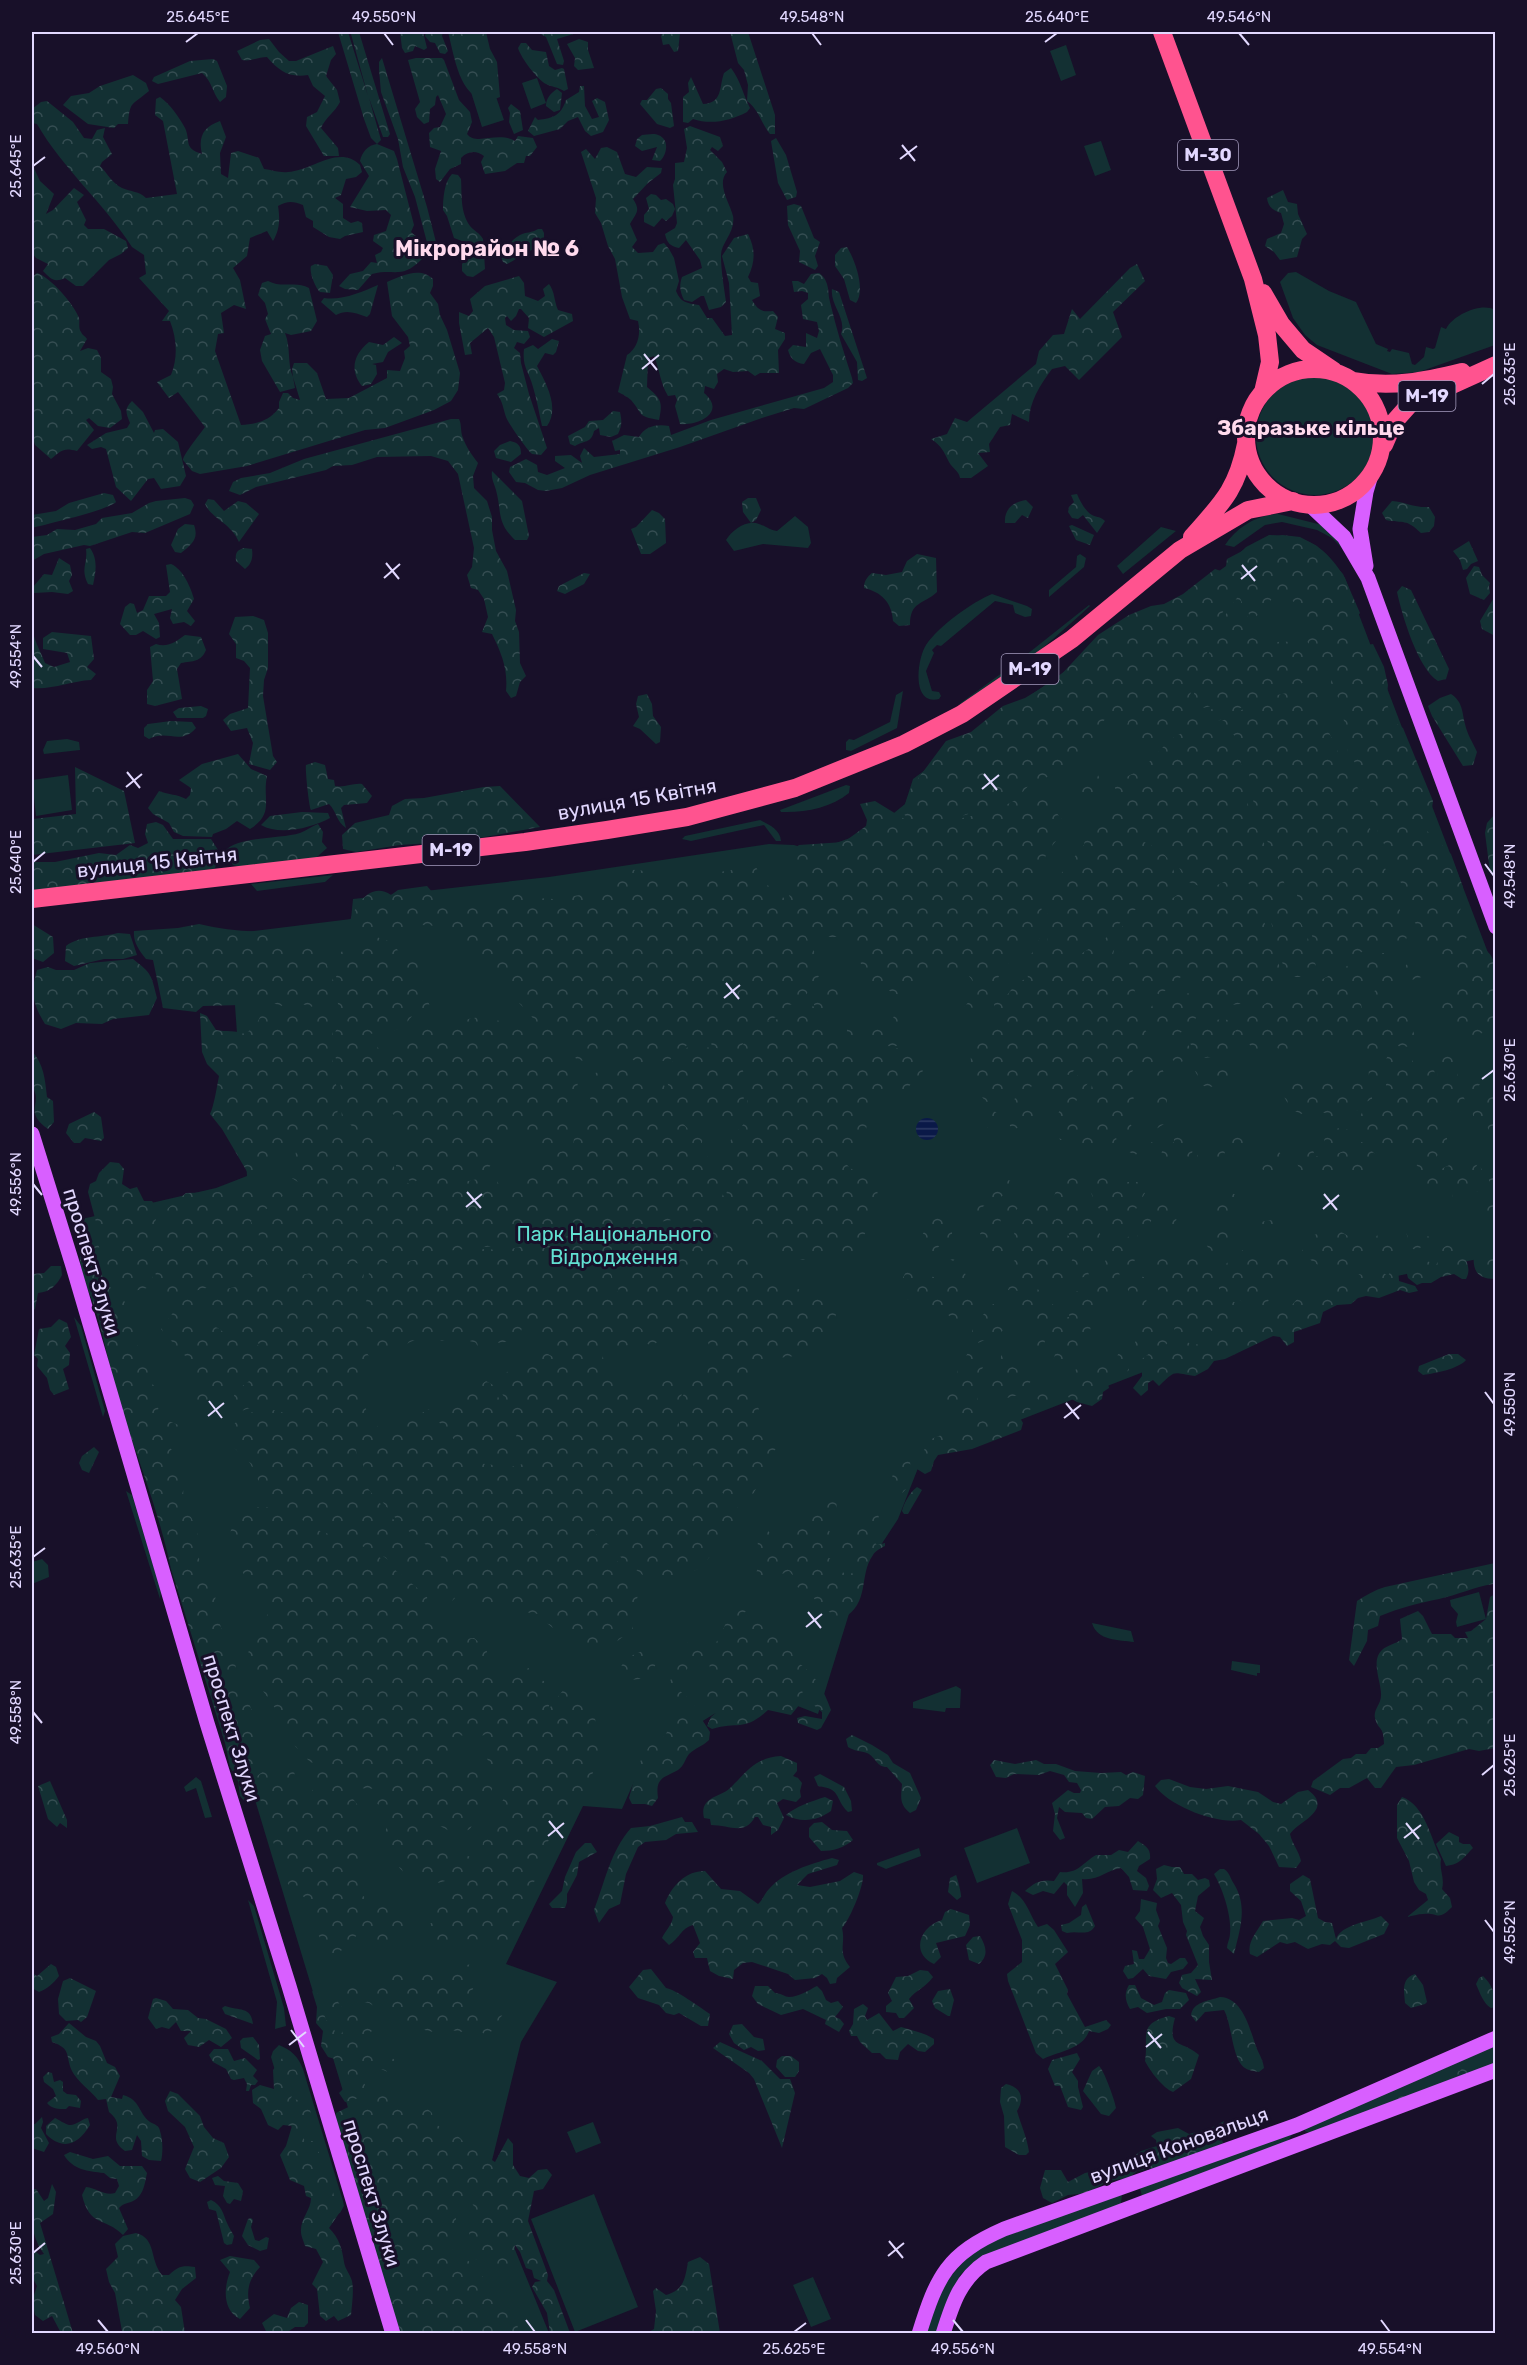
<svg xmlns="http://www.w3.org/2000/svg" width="1527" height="2365" font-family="Rubik,sans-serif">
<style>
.green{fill:#133033}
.forest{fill:url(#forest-crowns)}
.water{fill:url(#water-rules)}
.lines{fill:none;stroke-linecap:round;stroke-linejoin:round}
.major{stroke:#d85fff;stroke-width:15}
.highway{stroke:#ff538f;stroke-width:18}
.ticks{fill:none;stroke:#e2d8ff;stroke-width:2}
.labels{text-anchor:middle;stroke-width:6;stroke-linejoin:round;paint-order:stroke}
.shield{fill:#181029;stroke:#a59cbf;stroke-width:1.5}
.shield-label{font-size:18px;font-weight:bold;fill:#e2d8ff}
.street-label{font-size:20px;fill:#e2d8ff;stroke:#181029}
.park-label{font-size:20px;fill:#62e1d2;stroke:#181029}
.neighbourhood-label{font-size:21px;font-weight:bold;fill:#ffdaed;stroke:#181029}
.quarter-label{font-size:22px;font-weight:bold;fill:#ffdaed;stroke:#181029}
.neatline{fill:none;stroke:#e2d8ff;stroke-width:2}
.ticks-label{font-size:15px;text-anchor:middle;fill:#e2d8ff}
</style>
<defs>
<pattern id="forest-crowns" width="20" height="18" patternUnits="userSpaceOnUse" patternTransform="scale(1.5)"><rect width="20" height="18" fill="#133033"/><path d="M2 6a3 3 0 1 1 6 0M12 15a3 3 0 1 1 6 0" fill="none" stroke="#354d52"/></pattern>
<pattern id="water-rules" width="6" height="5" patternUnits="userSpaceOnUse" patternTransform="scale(1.5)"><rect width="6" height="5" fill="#0a1948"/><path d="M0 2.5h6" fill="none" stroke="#2d3a63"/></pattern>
</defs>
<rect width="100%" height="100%" fill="#181029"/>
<!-- green -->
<path class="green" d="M1066,45L1076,75L1061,81L1050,51Z
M537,78L546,103L531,109L522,83Z
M491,82L504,120L482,127L470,89Z
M1101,141L1111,170L1095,176L1084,146Z
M1296,272L1329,291L1356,302L1376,344L1388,349L1387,351L1390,352L1392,349L1409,353L1412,364L1415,365L1424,357L1426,347L1433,349L1435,348L1441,327L1446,329C1453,315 1481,302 1495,310V345L1419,372L1392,374L1317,345L1305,335L1293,318L1280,282L1288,273Z
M1256 436a59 59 0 1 1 118 0a59 59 0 1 1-118 0Z
M1278,514L1322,525L1329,530L1344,550L1332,538L1317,530L1282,522L1265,525L1234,547L1225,545C1237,527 1257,515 1278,514Z
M795,516L808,527L811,543L808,548L763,544L734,551L726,540C732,530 747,519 759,524C766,526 769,530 777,531Z
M1161,527L1176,531L1123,574L1117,566Z
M1269,535C1308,535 1325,546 1345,578L1495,971V1260L1487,1257L1383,1279L922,1458L898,1519L881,1545L869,1549L818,1714L767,1694L714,1714L656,1750L637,1775L622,1809L583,1806L506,1964L557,1982L521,2042L487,2181L549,2333H416L140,1419L82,1219L216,1188L247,1176L230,934L351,919L353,899L549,877L769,844L794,845L813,851L873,830L905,804L913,779L941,758L1068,669L1173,604L1226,566L1246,547Z
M1080,554L1086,558L1084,567L1049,597V590L1076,567L1077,556Z
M992,594L1027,606L1032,609L1031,616L1025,617L1015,613L1013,605L995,601L941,646L937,645L932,650L934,653L926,671L932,691L939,692L941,696L939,699C911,706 917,659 926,645C938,627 972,602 992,594Z
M1089,605L1090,606C1050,642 1007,682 958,705L1021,659Z
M903,691L897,728L851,751L846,750V742L849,739L854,740L890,722L896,695Z
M67,739L79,742L80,750L44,754L43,750L47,741Z
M68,775L72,810L36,816L32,780Z
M846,785L850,786L849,793C831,808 804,813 781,812L780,810Z
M760,820C769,825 780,829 781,841H776L764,825L691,841L682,839L685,836Z
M333,875L325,882L257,891L251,884Z
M74,1317L81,1326L105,1411L103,1417Z
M126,1491L132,1495L161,1591L160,1599Z
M42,1559L48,1565L49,1577L32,1584V1562Z
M1479,1592L1486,1619L1457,1627L1456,1622L1458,1614L1451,1606L1450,1600Z
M1092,1623L1131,1631L1134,1642C1119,1640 1097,1641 1092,1623Z
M1232,1661L1260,1665V1673H1257V1676L1231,1670Z
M956,1686L961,1689L960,1708H946L945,1712L913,1708V1702Z
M196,1777L201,1781L212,1817L205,1818L196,1788L186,1792L184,1787Z
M1017,1828L1030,1863L977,1883L964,1848Z
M919,1848L921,1856L886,1869L877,1865V1863Z
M248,1900L254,1906L284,2008L286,2026L275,2029L277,2002Z
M1495,2043V2066L1309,2133L1305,2131V2127Z
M279,2045C291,2050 298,2056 303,2069L343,2201L344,2206L340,2213L332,2215L315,2206L271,2057L273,2051Z
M593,2122L601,2143L576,2153L567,2132Z
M1293,2133L1288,2141L1142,2196L1140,2188Z
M594,2194L638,2307L575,2332L531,2219Z
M1122,2194L1121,2204L973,2263L960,2275L938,2333L923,2334L939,2289L978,2246Z
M813,2277L831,2319L811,2327L793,2285Z"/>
<!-- forest -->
<path class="forest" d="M338,32H348L368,96L351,34L352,32H359L390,134L388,137H383L369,98L381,140L377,144L394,151L397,159L414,225L411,232L418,238L422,259C401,280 395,268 372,274L358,290L345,289L339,286L350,274L363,271L371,262L377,263L375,255L381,252L383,248L373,241L374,235L386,231L391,215L386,210L367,211L350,207L369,176L360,161C362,152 368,145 377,144L371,138L364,119Z
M400,32H423L427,48L424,50L415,46L413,51L405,53L402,48Z
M426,32H443L442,36L448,51L445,54L440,53L435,43L430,42L425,36Z
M448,32H486L490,49L497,62L500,97C461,112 455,58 448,32Z
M537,32H580L557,39L564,61L563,65L557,64L546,37Z
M663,32L680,33L678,51L674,52L669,44L663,45L661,36Z
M730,32H748L775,115V134H770C761,123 759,110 747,101L748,85L744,70L738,63Z
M269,39L279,52L289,61H296L333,46L336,54L331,60L326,76L337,90L340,102C335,112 325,118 321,128L338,148L339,156H324L306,126L307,117L317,112L325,96L313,86L308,75C289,78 279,71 267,57C258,57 251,62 242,60L237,51L260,40Z
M579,39L588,42V50L594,68L578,70L574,66L575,58L567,44Z
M521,43H526L532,50L546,52L549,66L555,70L562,68L564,69L568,89L564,91C558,87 552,87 546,84C537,79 521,58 518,48Z
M382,58L427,207L438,250L433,254L429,250L415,197L403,167L398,139L381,92L379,70V62Z
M416,58H442L444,60L459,100L470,112L472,122L467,134C476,146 498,131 515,141L518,136L533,138L537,147L530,156H526L524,163H517L505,171L485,174L481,162L484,156C476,150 468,151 461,158V164L450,169L440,182L436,179L435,169L441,151L430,147L429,133L434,128L440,127L446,114L438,95L436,97L435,105L430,109L429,122L424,124L417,117L415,109L420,102L408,60Z
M213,59L217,61L227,86L226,97L220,102C212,92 212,81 202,73L158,84L152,81L154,77L190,61Z
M731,68C741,81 743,95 750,108L747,112C730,121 711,125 693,119L688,123L683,122V97L689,92L688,83L691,77L703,104C723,103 719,87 724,73Z
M133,75L146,83L149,91C131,106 130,101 128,124H118L114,128L88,124L63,105L71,96L89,93L100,86Z
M580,86H584L585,106L592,119L599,117L592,101L597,98L605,102L609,120L603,132L591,136L585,131L578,117L568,121L560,129L534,136L528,131L535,117L538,120C554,118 561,115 566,100L579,92Z
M661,88L668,94V99L671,103L674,126L670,128L657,124L640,104L642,100H647L656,89Z
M557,89L562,93L560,110L554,112L546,106C546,98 551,93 557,89Z
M160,97C170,104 179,117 185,128C191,141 183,148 202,154C198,137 203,127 220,121L226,137L220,153L221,174L228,178L231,153L238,151L259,158L264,169C272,170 279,173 288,172C312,171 339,144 360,165L362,172L356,177L346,179L341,195L335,198L343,204V218L351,223L358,221L362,223L363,232L345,236L340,239L329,237L313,227V221L306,217L303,205C293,201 287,201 278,206C280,219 280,229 273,241L267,231L250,238L247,256L233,268L240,280L246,309L234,305L221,313L224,333L218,334L215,351L241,425C257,424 269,421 279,408V402L283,393H288L293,398L300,400L293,377L295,388L280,392L262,361L260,350L265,336L271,334L265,319L268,314L265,303L258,295L262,283L268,281C283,289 295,280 309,288L317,321L311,331L291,335L285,333C291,347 287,364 293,377L292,369L294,363H307L317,373L326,399L349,398L387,378V370L400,371L405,358L404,351L410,346L408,337L392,316L387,282C401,276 420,266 433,279V286L430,293L438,304L440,315L447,330L460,373L458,390L451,401L434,410L385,428L365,430L247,466L200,474L192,471L183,460C183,455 200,434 205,427L178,392L169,398L157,382L171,375C178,358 177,339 170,321H162L169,311L139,278L146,274L144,255L132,247C104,203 63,169 37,124L32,123V109L41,102L47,101L73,122L84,138L92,139L97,130L105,128L103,137L112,154L102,162L100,166C108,174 112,183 122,188C131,192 139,191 146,198L177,194L163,121L155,115L156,99Z
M511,104L520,111L523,130L514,134L509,122L510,113L508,108Z
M690,126L720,137L723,146L718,151L712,147L710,150L722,162L727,172C716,184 730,203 733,216C736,232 720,244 721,256C721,271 724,287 726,302L721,307L709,310L704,296H701L692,302L684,300C680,292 679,286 682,277L702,268L700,260L686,240L679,248C670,246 667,243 665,234L675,228L677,223L673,185L675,179V163L684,162L687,148L684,129Z
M642,135C646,135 654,133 658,135C670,139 667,155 660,161L652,160L657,147L642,151L635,146L637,139Z
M776,138L786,155L797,192L796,197L787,200L778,183L771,141Z
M607,147L617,152L625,174L636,177L647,167L662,168L661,173L648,183L633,199C641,211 636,213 630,224L637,240L632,247L638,253L653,252L658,245L664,243L669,249L674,258L679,281L676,291C681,303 687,303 699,305L707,318H712L725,336L732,335L729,283L722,256L734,238L748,234C756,250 755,262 748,277L751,282L758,283L760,296L752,300C758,310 761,312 773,311L778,317L775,329L785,333V339L778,350L779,373H760L755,376L748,371L733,372L724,369L717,374L718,382L714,389L705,386L704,393C727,412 698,426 680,424L675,406L677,400L675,395L668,396C660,383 660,370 654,356L648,358L647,387C661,399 663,401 659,420C636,416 644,415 631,400C628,397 622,394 618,392L627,355C638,348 641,334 638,321L630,319L622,297L615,259L608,246L601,223L595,213L596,198L581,152L586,149L595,159L601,148Z
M32,164L40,181L54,194L46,214L53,210L74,188L84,195L77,202L86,220L84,225L88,229H104L126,241L128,248L121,254L109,260L83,286H76L65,278C54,283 51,279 43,271L48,264L36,258L32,253Z
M452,174L458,175L461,179C462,194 460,212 470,226C474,231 480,233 483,239L485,269L473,277L467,276L462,271V264L467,257V243L454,238L447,216L443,210C443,199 444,182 452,174Z
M1283,190L1288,202L1297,204L1298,214L1307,234L1302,239L1297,257L1280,260L1274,252L1265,246L1267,239L1281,233L1284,224L1281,213C1273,210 1268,207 1267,198Z
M651,194L656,195L661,200L666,199L673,204L675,209L672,216L666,221L662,218L654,227L644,222V215L649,209L646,198Z
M794,204L801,206L814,238L820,242L815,256L818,266L815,270L799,262L800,251L788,225L787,206Z
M538,229H542L544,233V245C539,249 535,248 530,251C522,255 515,260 507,264L503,262L501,257C506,248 511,240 520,235C526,232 532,233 538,229Z
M847,247C855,260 866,290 856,303L850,300L844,279L835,266V255L841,248Z
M315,264L327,266L333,275L330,293L320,292C315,287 309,272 311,266Z
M1137,264L1145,281L1113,312L1122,337L1079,380L1065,366L1052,369C1040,385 1029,402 1029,422L1012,414L1010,425L1000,427L989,444L990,452L978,453L988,466L971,478H960C959,471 953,469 949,462C944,452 942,446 931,439L947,434L955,418L967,422L1036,364L1039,351L1053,335L1064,334L1072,309L1080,319L1130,268Z
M37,273C50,277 74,304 79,318C80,322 78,328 81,332C82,335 85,336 87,339L80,351L88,348L97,350L101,358V372L111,379L113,387L112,394L121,411L122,419L110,428L98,426L89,418L86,420L94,430L77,451C63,447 61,451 51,459L35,445L32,435V277Z
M819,273C823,276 825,278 827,284C829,290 828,296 830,302C836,328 844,353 852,378L853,383L848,388L804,409L794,408L765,417L680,447L590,475L562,488L546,491L538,490L525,483L516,482L509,472L510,467L526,459L537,465L538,472L547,475L565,468L555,461V456L571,455L582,463L580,456L584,448L594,457L620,454V450L615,451L612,441L624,435L639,437C645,426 657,424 669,426L671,435L711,420L824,388L833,382V375L820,349L811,353L804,364C795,363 790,358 788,350L793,345L806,347V333L817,338L819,331L817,322L803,319L801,305L808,299V293L802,291L794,292L792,281H798L804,284L811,274Z
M519,276L524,283L525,296L538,301L545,296L543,289L549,284C555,292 554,301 558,310L572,314L573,321L544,337L528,328L529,318L521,309H519L516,316L511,321L507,316L505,318L506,325L514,330L528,331L530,337L524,344L517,342L514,348L520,353L521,363L529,394L547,448L541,455L532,454C527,450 508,423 506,417C503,408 503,402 497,394L504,390L505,383L494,337L488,328L470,343L472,354L465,355L459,323V312L469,316L473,311L470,299L485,286Z
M378,285L370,314L367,317C356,313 346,309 336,315L321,302L324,298C341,301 362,292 378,285Z
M832,289L839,292L867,378L862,381L858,380L857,362L841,334C847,318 830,305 832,289Z
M394,337L402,343L388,352L383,362L372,364L376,365L377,374L371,384L362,386C349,370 354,354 369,342L383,345Z
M552,339L559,341L556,352L553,355L545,353L537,366C546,383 560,408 547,426H542C539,413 537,400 533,387C529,371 522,368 524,349L533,345L538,349Z
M132,401L143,412L154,433L155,430L163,429L178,442L186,476L180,486L161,489L154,478L148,479L131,501L116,487L106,449L101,447L92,449L87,445L106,433L127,428L130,423C126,413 124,409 132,401Z
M613,411L620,412C622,421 622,426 618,434L611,437L600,435L599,428L594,431C591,444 584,440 575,446L570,444L568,436L585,427L589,421L603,420Z
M451,419H459C462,425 460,431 463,438C466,447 472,455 478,463L473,476L474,488L487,501L492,517V530L496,551L507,571L516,610L515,621L519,632L520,663L526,676L520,682L516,696L511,698L506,691C508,670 502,654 492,634L482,632L488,617L484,599L478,590L471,588L467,575L472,567L474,548L458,474L448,461L431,456L377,457L352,465L333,466L326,470L256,487L240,495L229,491L233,482L241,478L270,473L304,459Z
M510,441C518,443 521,445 521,454L511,462L496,458L494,451L500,445Z
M492,471L522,501L529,536L527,540H515C496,522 502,512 496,490C494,483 491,479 492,471Z
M104,493L113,495L116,502C108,510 47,524 32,528V515L56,511L69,503Z
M1077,494C1080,501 1085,511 1092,515C1098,518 1100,516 1105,521L1097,533L1083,515L1078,519L1072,518L1068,512L1069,507L1074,502L1071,495Z
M185,498L191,500L194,505L190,514L145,533L132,532L90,546L84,545L44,554L32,561V537L47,535L57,529L75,530L96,524L102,518L132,513L149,503L156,501Z
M748,498H756L761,510L756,520L751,523L743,512L742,502Z
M208,499L214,500L224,511L238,501L246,503L259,514L239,542C231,523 212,519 205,504Z
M1026,500L1033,507L1028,518L1022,515L1015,523H1005C1004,509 1013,502 1026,500Z
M1392,501C1405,502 1415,508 1429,507L1435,517L1434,526L1429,532L1421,533C1405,518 1405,524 1386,520L1382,513Z
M652,510L659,513L665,519L666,543L650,554H641L631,529L636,527Z
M185,524L194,525C199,539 192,544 181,553L175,552L171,545L178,529Z
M1072,525L1094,535L1090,545L1076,540L1069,526Z
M1282,535L1300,537L1317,546L1343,574L1360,613L1351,625V640L1362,646L1373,644L1384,667L1388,685L1386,702L1394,722L1403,728L1433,801L1431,815L1424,828L1451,854L1463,887L1461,908L1457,917L1469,922L1473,928L1452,959L1437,958L1427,948L1424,937L1414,921L1409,896L1398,878L1392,855L1379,837L1372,804L1363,791L1359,769L1348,752L1342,706L1331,683L1332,669L1318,657L1306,640C1314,616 1299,602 1278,593L1272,598L1268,606L1251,621L1242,592L1232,581L1234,594C1221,611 1219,622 1212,640C1200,671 1188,703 1172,732L1159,736L1149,749L1130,744L1123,733L1128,722L1126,713L1119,721L1113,716L1105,719L1084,751L1066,770L1031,783L1019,796L991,807L952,819L933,820L916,824L902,813L911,788L946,741L971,732L1003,706L1025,698L1058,678L1098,635L1129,615L1151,606L1164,604L1183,594L1215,569L1224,572L1231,580L1226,566L1227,559L1263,540Z
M1469,541L1478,561L1471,564L1467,569L1463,570L1460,560L1453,551Z
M90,548C98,559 96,572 93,585L88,584C80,568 88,564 86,549Z
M244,548L252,549C253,557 252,564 245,569L236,561C235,553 237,550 244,548Z
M917,554L936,558L937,592C923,605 910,601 910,625L899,626L893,621C892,602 881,592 864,588C864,581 867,577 872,573L886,575L902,572L907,561Z
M59,558L70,565L72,575L69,581L73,591L68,594L52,592L34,593L33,587L44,574L52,575Z
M171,564C183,569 191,588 194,599L187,611L195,621L191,626L184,622L173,624L170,618L172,609L154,614L159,623L160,637L156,639L143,631L136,635H130L120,624L125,607L130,603L134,604L137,613L143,610L149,596H166L170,592L166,565Z
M1474,566L1479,567L1482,575L1490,583L1489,586L1490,593L1484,600L1470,594L1466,578Z
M584,573L590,574L584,584L565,594L557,591L559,586Z
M1402,586L1411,590L1449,669L1446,679L1438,681C1418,669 1402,615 1397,592Z
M1239,595L1248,618L1253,638L1265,644C1272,642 1297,640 1303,645C1307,648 1309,654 1311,657C1316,663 1320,666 1322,674L1315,681C1302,681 1295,687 1283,688C1274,688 1264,682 1255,685C1232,693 1216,710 1190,709L1191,702L1220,623Z
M1495,596H1496L1495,636L1482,629L1480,621Z
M253,616L264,620L268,633V668L264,680L263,696L273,756L277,762L270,770L249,764L253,743L247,728L231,731L223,720L230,714L248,708L250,668L244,661L236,658V644L229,634L235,617Z
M32,626C33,639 40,650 45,663L54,667L70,662L67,653L43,649V638L52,632L91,636L94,659L87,667L96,674L91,680C71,681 52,690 32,688Z
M185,635L201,637L206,650C201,662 193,661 181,663L177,669L182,699L155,706L147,704V690L153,681L150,647L156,644C168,648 177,641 185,635Z
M1302,685H1316L1318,697L1308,701L1321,715L1343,763L1362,795L1368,824L1380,850L1384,865L1408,933L1405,943L1343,956L1326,968L1321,960L1291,879L1261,831L1256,818L1247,761L1234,735L1224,734L1218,727L1222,721L1263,698L1287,693Z
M1257,687L1271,690L1213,724L1209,728L1215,736L1232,741L1240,758L1250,816L1284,882L1287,896L1307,935L1316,966L1303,977H1288C1273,947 1273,886 1235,877C1234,876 1227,875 1226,875C1218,876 1207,883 1199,886L1186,881L1171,852L1149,836L1118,802L1114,783C1127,777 1139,771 1149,762C1161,751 1166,740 1182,733L1188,718L1194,714L1204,713Z
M647,694L652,704L653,716L661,727L660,742L656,744L640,729L633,726L639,717L636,704L638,696Z
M1451,694C1463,702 1462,712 1465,724C1467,734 1473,743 1477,752L1473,765L1463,766L1432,716L1428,706L1440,698Z
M201,706L208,709L206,716L203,718H177L173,712L179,708Z
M171,721L192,722L196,728C180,746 168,729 149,739L144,736V728L148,724Z
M238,754L251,769L267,776C262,800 275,813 250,829L237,821L226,829L213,834L212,837L183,836L174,832L169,823L153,814L148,808L159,791C169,795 177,794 186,799L190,795L191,788L179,780L202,764Z
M315,762L325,765L328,779L334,780L335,786C345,788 352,783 362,784L372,796L367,803L344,805L341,808L346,828C336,821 337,812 329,804L311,810C309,807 305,769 306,765Z
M75,767L124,791L135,843L32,855V813L33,819L76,814Z
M1092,772L1098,775L1103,786C1096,791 1094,800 1086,803L1078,799L1079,786L1084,775Z
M500,786L540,827L462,841L400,845L356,852L343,849L342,835L355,823L389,815L392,806L405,799L424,798L484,787Z
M1048,788L1058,799L1052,807L1063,821L1060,836L1047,852L1036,884L1041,903L1043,929L1034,942L1024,937L1015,958L1002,969L988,1002L976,1008L964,1007L976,994L972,980L965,971C950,978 945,976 931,968L923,972L918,988C891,1005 891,984 867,980L862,973L858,941C847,936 842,937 830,937C801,938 796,915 788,892L796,881L812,873C804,864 795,863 786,855L799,845L844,842L866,826L867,820L860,804L875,801L919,828C953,818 997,816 1026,793H1036Z
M1117,809C1130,819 1139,826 1144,842C1166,852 1172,859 1177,883L1162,897L1146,902L1129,914L1111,932L1103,930L1089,944L1080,949L1066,943L1048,945L1046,918L1051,906L1052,889L1062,876L1060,875L1084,845L1086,833L1099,815Z
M302,812L328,813L330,818C311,828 280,836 261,825L270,816Z
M1495,814L1496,815L1495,880L1490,872L1485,833L1487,823Z
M156,822L163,825L173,839H211L220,853L215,868L204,873L32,891V862H55L99,853L116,855L130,845L138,848L148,843L145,834L147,824Z
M318,824L323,832L322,842L327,848L310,863L248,869L233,865L225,851C238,836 282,839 300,833C306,831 312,826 318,824Z
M746,864L756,867L764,883L780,893L789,905L814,951L819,968V976L801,1002L789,1005L776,1017L767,1021C789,1020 795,1005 813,1006L831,1026L835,1041L843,1056L873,1053L884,1056C887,1054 892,1048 897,1048C907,1047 918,1063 923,1071L902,1094L894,1095L883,1088L868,1120L862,1148L842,1155C847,1168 852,1172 866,1172C896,1196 860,1237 850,1263L832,1256L804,1260L781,1257L770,1253L754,1240L746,1222L729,1202L720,1166L732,1137L742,1126L750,1114L747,1100L754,1080L745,1066L743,1045L752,1032L739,1049L721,1050L712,1046L710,1040C690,1041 681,1047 668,1062C658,1059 650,1063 639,1062C631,1060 625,1054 612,1052C601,1059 589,1064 576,1059L571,1045L556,1038L544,1039L533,1032L535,1021C526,1008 513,999 504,986C481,957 455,918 414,926C403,928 397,930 389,937L379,930L360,933L348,927C353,909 369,880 391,895L398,890L427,886L441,902L457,901L497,906L514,893L529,891L537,898L553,899L614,890L616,875L625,869L646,871L655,880L661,878L681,881L714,872L729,871Z
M1226,881C1234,883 1242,883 1248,889C1257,898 1282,967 1282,979C1282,981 1280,986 1279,988C1262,996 1238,1011 1219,1002C1206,997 1204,988 1189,988L1182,976L1160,995C1142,985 1105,942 1126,922C1133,915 1142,914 1151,912L1154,905L1165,903L1182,892L1211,888Z
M32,924L53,937L54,953L43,962L32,958Z
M199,924C224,930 250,933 277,931L271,936L279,944L301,942L330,950L331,958L327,965L335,985L334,994L321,1004L310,1007L295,1001L282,1006L260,999L248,1001L241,1005L203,1006L196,1012L163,1008L153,960L146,959C139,950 133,942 134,931L178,928Z
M118,933L130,934L137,955L123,959H104L74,966L65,961L66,946C80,935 101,938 118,933Z
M376,937C389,940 394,943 401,955H418L423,961L421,977L430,1007L425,1011H416C412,1016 407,1023 402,1027C392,1034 377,1029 364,1037C352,1029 338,1013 337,998C336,983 340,980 331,965C345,945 351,942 376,937Z
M1107,937L1115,946L1113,955L1132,980L1145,1030L1153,1040L1133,1052L1137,1060L1131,1075L1134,1092L1133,1107L1122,1117L1106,1118C1084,1094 1090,1106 1093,1076L1083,1090L1076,1088L1077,1100L1073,1104C1076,1125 1096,1123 1096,1145L1083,1150L1074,1138L1060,1140L1055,1119L1060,1110L1058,1104L1044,1089C1056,1078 1073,1083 1084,1070L1091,1069L1093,1076L1098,1065L1107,1059L1078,1067L1069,1075L1061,1073L1028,1088L987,1102C972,1090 964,1053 978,1037C982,1033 991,1030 995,1028L994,1000L1008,994L1016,983L1028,978L1026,964L1040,938L1043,946L1052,948L1066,945L1081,954Z
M1468,944C1500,947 1496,972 1495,996L1493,1000L1495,1003V1039L1490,1033C1478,1032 1469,1037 1457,1038L1440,1013C1441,992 1444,988 1465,980L1454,961L1460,951Z
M1380,953H1390V965L1395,977L1391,984L1371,979L1366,984L1367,996L1361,1002L1362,1012L1370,1011L1369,994L1378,989C1399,1005 1412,1019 1417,1045L1404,1047L1392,1045L1366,1053L1351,1040H1328L1297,1017L1290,1016L1287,1005L1289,992L1299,986L1319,981L1351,964Z
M133,959C152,974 151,974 157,998L149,1015L113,1019L102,1024L76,1023L61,1029L45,1024C33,1004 30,993 37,970L48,967L56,970H74L90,963Z
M1408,963L1416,964L1425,976L1408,981L1401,971Z
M833,987L841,994L843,1002L837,1008H818L814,1005V996L823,990Z
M1182,992L1191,994L1198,1003L1208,1000L1221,1009L1209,1016L1198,1013C1191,1032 1177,1034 1160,1040L1152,1030L1146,1017L1156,998L1169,1003L1175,1002Z
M1279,999L1287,1016C1298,1023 1309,1024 1313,1039L1302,1050L1285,1054L1277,1048L1269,1052L1262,1059L1255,1053L1244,1036L1239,1034L1238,1044L1227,1055L1204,1058L1191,1045L1186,1036C1196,1021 1213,1018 1230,1020L1231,1027L1237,1033L1231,1024L1234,1016L1249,1004L1261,1007L1270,1000Z
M329,1005L335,1011L331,1051L339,1104L334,1129L300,1135L292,1140L281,1159L249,1175L222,1129L210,1114C214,1106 217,1086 219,1076L207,1064L202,1052L200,1013L207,1016L216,1030C226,1032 235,1030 245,1034L256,1025L264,1009C281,1014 294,1007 313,1013Z
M906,1007L911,1011L912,1018L906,1027L891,1025C893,1015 897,1010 906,1007Z
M341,1015L353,1034L375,1044L383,1054C400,1042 418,1039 420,1016L447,1028C455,1025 465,1019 474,1018C483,1017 506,1022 515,1025C522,1027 528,1034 534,1038C559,1053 599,1077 564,1105L563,1114L573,1131L568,1148L556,1153L543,1149C531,1127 503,1133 489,1151L491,1165C471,1190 454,1169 431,1173C425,1174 418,1180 413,1183C389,1167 389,1154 412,1135L393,1114L387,1113L376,1123L373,1131L357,1134L352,1126L342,1118C341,1109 342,1099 341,1089C338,1061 328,1044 341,1015Z
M855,1023L862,1029C878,1025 900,1027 907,1044C890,1050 861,1043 847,1032V1024Z
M1168 1051a11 11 0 1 1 22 0a11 11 0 1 1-22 0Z
M1439,1042L1449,1045L1469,1115C1429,1119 1439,1066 1439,1042Z
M693,1044C704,1046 724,1051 733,1057C754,1072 746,1114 726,1124L715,1118C708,1126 703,1128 692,1129L681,1118L667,1082L671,1064L680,1052Z
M1400,1049L1413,1061L1410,1072L1418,1074L1425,1067L1434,1070L1443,1105L1441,1113L1447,1132V1142L1435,1159L1428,1176L1418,1167L1401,1143L1389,1148L1387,1157C1370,1153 1363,1136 1358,1122L1363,1110L1378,1109C1385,1100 1388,1083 1385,1072L1372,1094V1099L1362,1104L1359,1110L1345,1113L1340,1119H1333L1325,1113L1313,1111L1301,1114L1291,1109L1283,1095L1284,1085L1291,1077L1337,1080H1344L1356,1073L1363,1083L1369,1077L1368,1064L1376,1061L1382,1064L1384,1070L1383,1064L1391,1051Z
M32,1051C44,1065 45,1079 47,1097L53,1101L54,1122L48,1129C22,1110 44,1105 32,1086Z
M1149,1051H1157L1159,1054L1167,1087L1161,1089L1150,1075L1143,1074L1137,1065L1140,1053Z
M1205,1062H1214L1233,1071L1225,1088L1203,1086L1195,1071L1198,1064Z
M627,1067L644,1085H664L677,1117L692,1133H704L701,1147C715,1165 718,1186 728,1206L706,1223L678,1219L627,1227L580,1226L545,1206L525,1187L531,1166L544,1157L573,1148L575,1127L579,1122L589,1121L596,1112L590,1098L595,1073Z
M1481,1071L1484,1078L1478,1087L1483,1090L1484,1095L1478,1097L1468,1086L1473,1073Z
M1495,1071V1147L1487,1126L1474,1121L1472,1110L1478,1099L1485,1097L1492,1074Z
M1032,1092L1036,1094L1035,1100L1039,1114L1033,1118L1021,1117L1019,1121L1028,1125V1133L1024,1135L1019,1134L1018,1128L1011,1129C1004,1104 999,1111 1021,1094L1026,1096Z
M1163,1094L1167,1099L1164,1124L1153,1131L1147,1126L1153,1117L1158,1095Z
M993,1110L1002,1117C1004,1125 999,1130 993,1134C984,1127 984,1116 993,1110Z
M94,1112L101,1117L104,1138L101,1141L85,1138L80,1143H74L66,1133L69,1124Z
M1123,1119H1128L1132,1127L1127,1135L1116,1137L1118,1148L1113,1152C1099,1149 1099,1138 1096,1127L1100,1122L1116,1126Z
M1341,1128L1349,1130L1353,1135L1338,1146L1324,1143L1325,1133L1332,1129Z
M1235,1131H1242L1246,1137C1245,1148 1241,1151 1231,1155L1222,1140L1226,1133Z
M318,1133C336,1133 354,1134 372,1133C377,1140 384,1146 389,1153C401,1171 384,1174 415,1186L431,1175L469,1181L490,1176L497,1181L501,1188L512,1191L526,1192L546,1208L573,1225L561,1236L546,1241L435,1252L368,1267L356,1263L290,1272L274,1269C263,1256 256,1237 259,1220L276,1208L303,1196L301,1184L287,1175L292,1168L299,1140Z
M1179,1133L1186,1143L1193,1146L1192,1154L1189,1158L1182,1152L1173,1160H1164L1161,1156L1162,1151L1174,1142V1137Z
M1135,1141L1146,1145L1152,1142L1155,1146L1154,1153L1149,1156L1142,1151L1135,1155L1122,1148L1123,1144Z
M1362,1142L1375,1154C1367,1185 1348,1166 1331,1180L1322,1177L1306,1176L1299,1168L1294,1156L1299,1146L1313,1150L1315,1156C1328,1157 1347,1153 1355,1143Z
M1208,1147L1224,1149L1225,1154L1214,1164L1201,1162L1197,1156L1201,1150Z
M1259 1161a12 12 0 1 1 24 0a12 12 0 1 1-24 0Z
M1475,1150L1479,1151L1480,1159L1476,1167L1481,1168C1484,1174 1485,1185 1480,1191L1469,1193L1465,1199L1453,1198L1452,1190L1446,1187L1425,1197L1421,1191C1427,1174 1452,1160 1469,1161Z
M110,1162L119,1163L124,1169L122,1184L130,1189L137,1187L144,1201H152C163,1215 150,1232 149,1248C148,1261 153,1274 153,1286C139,1291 124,1295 112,1282L88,1192L90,1184L96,1181L99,1173Z
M1495,1162V1214L1488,1219L1482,1214L1489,1188V1166Z
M1064,1176L1078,1179L1082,1184L1081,1190L1074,1192L1063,1187L1081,1204L1090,1201C1105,1219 1094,1226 1103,1240H1110L1103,1249L1098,1247L1096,1252L1090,1256L1084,1252L1078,1239C1055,1230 1046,1208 1058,1187H1063L1060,1180Z
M1106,1176L1112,1180V1184L1116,1188L1123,1182H1138L1145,1193L1131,1218L1118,1232L1110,1233L1105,1213L1097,1207L1089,1188L1093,1179Z
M999,1177L1014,1182C1011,1195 999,1197 989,1202C985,1204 981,1209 978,1212L973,1209V1203L988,1184Z
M276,1184L288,1192L251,1221L262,1254L273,1274C236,1277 202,1292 165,1296L158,1289L152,1251L165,1222L167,1209L186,1193L260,1191Z
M1230,1193L1238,1195L1243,1202L1233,1219H1222L1214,1214L1222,1197Z
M1012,1195H1018L1020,1207C1012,1213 1008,1217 998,1211L997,1204Z
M1153,1197L1161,1201L1179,1202L1175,1228L1173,1230L1166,1228L1160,1221L1156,1220L1154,1214L1150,1212V1204Z
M1041,1198C1055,1211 1055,1230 1074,1239L1072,1252L1063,1257L1057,1268L1069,1267L1073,1258C1083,1260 1088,1267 1089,1276L1074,1279L1054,1292L1038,1280L1027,1282L1020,1291L1008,1290L1014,1271L1012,1262L1020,1257L1022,1252L1012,1242L1016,1227L1023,1222L1034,1201Z
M938,1208L947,1210L952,1228V1238L941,1244L930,1257L920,1259L916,1251C920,1240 922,1231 931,1225L932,1215Z
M1140,1212H1146L1152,1216L1150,1227L1154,1241L1144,1242L1138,1237L1135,1228Z
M994,1214L999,1215L1001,1219L995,1241L1002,1238L1008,1243L999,1264L993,1260L989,1254L993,1245L988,1246L980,1234L988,1219Z
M1286,1214L1290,1216L1291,1224L1288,1227L1278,1225L1273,1231L1265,1230L1260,1222L1272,1220Z
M1399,1218L1417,1227L1422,1226L1425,1229L1427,1236L1433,1238L1432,1242L1423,1244L1418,1251L1411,1248L1406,1232L1399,1229Z
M1385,1223C1396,1227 1393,1241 1402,1250L1391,1259H1370L1368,1251L1373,1236L1376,1237Z
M658,1225H697L717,1233L727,1242L746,1245L752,1254L751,1267L768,1273L774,1283H789L798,1289L809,1293L832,1292L839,1304L829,1338L822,1349L804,1355L760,1360L750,1387L768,1432L780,1442L770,1458L754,1493L736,1502C723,1493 709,1485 698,1473C690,1463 679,1427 679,1414C678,1403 686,1388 693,1380L706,1379L710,1359L715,1356L707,1341L689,1334C669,1343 663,1342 645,1331L659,1341L653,1345L641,1343L602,1350L606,1378L615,1376L623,1379L621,1390L614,1393L601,1390L573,1361L560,1357L545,1349L529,1327L522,1328L518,1340L497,1343L479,1350L476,1343L457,1337L441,1341L429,1335L410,1342L382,1359L375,1357C362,1332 366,1300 369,1272L379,1267L434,1256L480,1249L507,1250L531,1244H546L564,1238L575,1231L595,1233L618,1231C613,1241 609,1256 610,1267C612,1284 629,1321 643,1330C628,1307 609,1284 613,1254C617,1228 634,1226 658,1225Z
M1224,1228L1230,1230L1234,1235C1231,1247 1220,1254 1209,1250L1205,1241Z
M1336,1229L1350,1237L1362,1239L1366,1251L1358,1265L1347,1273L1319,1266L1301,1253L1310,1236Z
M1131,1235L1137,1241L1138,1253L1133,1264L1119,1272L1122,1286L1092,1315L1090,1332H1080L1071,1319L1083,1344V1354L1073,1358L1070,1365L1063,1369L1054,1379L1050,1370C1056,1355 1060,1342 1044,1332L1045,1344L1043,1350L1037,1349V1333L1031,1322L1035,1315L1031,1310L1025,1313L1015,1293L1023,1296L1027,1294L1031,1288H1037L1045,1298L1057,1308L1052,1319L1059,1320L1063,1317H1070L1063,1301L1067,1294L1096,1286C1105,1277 1102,1260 1111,1250C1116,1244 1125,1240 1131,1235Z
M96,1236L110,1287L129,1306L134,1317L137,1345L142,1350V1358L150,1368L148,1379L161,1394L158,1410L166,1420L186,1428L180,1439L168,1444L176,1457L172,1462C192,1480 179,1485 185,1504C186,1509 189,1513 191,1517C197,1527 197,1538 203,1548L198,1555L205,1577C221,1585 214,1595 215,1608L227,1647L235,1660L236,1670L252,1711L257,1750L254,1799L245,1802L240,1796L238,1781L230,1767L225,1743L171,1569C161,1521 144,1475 128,1429C115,1393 108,1355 98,1318C94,1302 79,1273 80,1257C81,1246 88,1242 96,1236Z
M956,1242L961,1244L962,1252L953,1261L946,1257L944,1252Z
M1447,1245C1461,1248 1474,1265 1466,1279H1462L1454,1274L1441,1277L1431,1283H1422L1417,1285L1408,1278L1406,1270L1416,1254L1426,1261L1437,1264L1439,1251Z
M1245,1248L1254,1249L1265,1257L1278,1254L1287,1257L1292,1267C1288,1278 1280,1283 1273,1291C1269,1297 1270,1301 1263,1308L1247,1304L1219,1289C1218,1263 1229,1263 1245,1248Z
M1162,1252C1181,1252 1197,1259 1212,1270L1218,1298L1238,1303L1247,1313L1209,1332H1198L1178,1335L1174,1329L1179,1321H1187L1182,1315L1176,1318L1164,1309L1162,1295L1156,1286L1148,1257Z
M1480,1252L1495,1255V1279C1478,1279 1472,1271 1474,1254Z
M51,1266H61L62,1275C57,1285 50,1292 38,1293L35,1309L32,1311V1274L44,1273Z
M349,1266L361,1268L364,1273L362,1287L353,1295C362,1312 358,1329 364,1347C366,1353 371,1358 374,1364L351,1381L366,1409L368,1420L361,1423L360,1431L354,1434C335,1416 319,1415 294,1411C288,1410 282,1406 276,1405C260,1403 243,1409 230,1417L225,1413L237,1390L252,1379L262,1346C243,1331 226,1341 221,1312L210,1309L189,1312L179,1305L182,1297Z
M1375,1267L1388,1276L1393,1267H1398L1399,1281L1415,1286L1418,1291L1409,1293L1400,1290L1379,1298L1366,1296L1358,1298L1351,1304L1337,1305L1323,1312L1320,1323L1294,1332V1342L1287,1346L1280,1337L1273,1336L1225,1359L1214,1361L1208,1369L1195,1376C1171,1373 1177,1369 1159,1386L1153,1380L1148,1383V1390L1141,1396L1133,1388L1142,1376V1359L1150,1353L1173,1354L1185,1341C1206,1354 1212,1326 1232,1323C1236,1322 1241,1326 1246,1326L1270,1316L1276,1305H1292L1297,1299L1324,1291L1340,1282L1348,1287L1355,1282L1359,1274L1363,1275L1368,1282Z
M908,1268H915L919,1280L926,1285L929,1276L948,1280L958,1271L965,1273L967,1280L960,1285L964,1290L979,1294L982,1300L968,1309L964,1323H957L946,1313L948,1309L947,1305L929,1307L922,1302L900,1298L898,1287Z
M1128,1276C1146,1275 1157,1279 1154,1299L1147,1297L1145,1309L1134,1300L1124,1283Z
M993,1304L999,1305L1008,1327L998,1334L978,1343L972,1338V1327Z
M1162,1307C1172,1324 1181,1342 1156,1349C1152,1351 1146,1350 1142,1352C1132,1356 1126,1362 1115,1359L1119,1353C1136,1350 1134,1343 1140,1330C1144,1323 1150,1317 1154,1309Z
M175,1310L193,1319L218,1328L228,1336L254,1342L260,1347L254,1365L243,1368L235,1383L225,1384L228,1390L224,1403L214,1408L187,1407L188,1399C216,1376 175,1348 161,1329Z
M59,1319L67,1323L71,1337L65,1346L70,1353L69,1365L63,1369L69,1389L54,1395L50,1390L47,1378L37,1366L38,1359L34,1355L39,1329L51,1327Z
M543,1351C552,1357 564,1361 572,1368C588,1382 595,1389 617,1396L636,1387L653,1386L681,1375L688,1379L675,1411L693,1472L736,1505L743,1518L700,1568L664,1584L651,1582L618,1555L612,1538L565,1496L555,1480L517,1457L516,1427L510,1407L497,1385L507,1372C520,1370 530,1358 543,1351Z
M1001,1351H1008L1011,1357V1366L1017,1369L1027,1368L1033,1373L1031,1381L1021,1395C1009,1396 1001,1402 989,1401L986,1381L1001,1363Z
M968,1353L983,1354V1367L976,1383L980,1390L977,1397L981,1410L965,1420L956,1416L948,1409L945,1396L948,1386L956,1377L959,1366Z
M1449,1354H1458L1466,1360C1458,1369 1436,1373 1423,1375L1418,1371L1419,1366Z
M1099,1363L1110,1368L1129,1364V1370L1123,1375L1107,1380L1109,1388L1103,1392L1102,1399L1092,1406L1077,1402L1068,1397L1067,1374L1081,1367L1085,1375Z
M486,1381L493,1385L512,1429L511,1454L505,1461L472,1460L438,1421L435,1406L456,1397L461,1391L468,1393Z
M1035,1383L1047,1391L1055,1393V1398L1048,1403L1039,1401L1032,1391Z
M1025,1405L1031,1408L1028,1414L1020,1418L1023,1423L1021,1430L972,1449L938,1455L934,1461L931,1471L925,1474L917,1469L919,1458L931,1439L952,1431L971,1428L979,1422L1001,1416L1012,1408Z
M429,1409L431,1422L469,1462L511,1467L523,1464L552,1482L563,1498L591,1522L596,1534L609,1545L614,1558L640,1583L636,1605L630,1616L633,1629L607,1649C580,1644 556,1635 538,1614L469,1604C459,1590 455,1573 444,1560C434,1550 423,1543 412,1534C390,1516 350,1466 363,1435C365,1430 371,1425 374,1421L383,1435Z
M275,1410L299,1418L319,1420L346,1431L356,1449L358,1472L369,1490L404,1532L415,1552L445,1581L455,1598L448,1605L383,1556L324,1528L304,1521L274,1503L261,1486L250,1463L221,1435L247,1413Z
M94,1447L99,1452L89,1473L82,1470L79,1463L82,1456Z
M906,1461H910C911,1472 911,1487 901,1494L896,1493C888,1479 892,1469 906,1461Z
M917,1487L922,1490L908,1514H904L902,1511C904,1503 910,1492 917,1487Z
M833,1491L838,1495L836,1509L822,1528H827L830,1532L832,1543L824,1555L836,1562L835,1569L849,1575L858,1569L856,1563L841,1557C835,1541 838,1537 850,1527C858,1521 857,1515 869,1514L870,1503L874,1500L878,1504L879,1523L885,1528L875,1534L873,1541L877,1545L885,1543V1546C881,1548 875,1551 873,1555C858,1576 871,1603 842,1619L822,1608L808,1591L797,1587L795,1578L789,1571L768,1580L760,1579L756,1574C762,1556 753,1539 762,1522L769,1520L768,1531L773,1535H779L812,1507L825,1504Z
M249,1507H268L295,1522L351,1542L378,1556L427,1596L428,1614L441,1619L453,1630L454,1640L474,1638L487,1649L486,1671L498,1678L505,1674L529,1668L534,1678L547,1682L553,1688L548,1710L567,1685C587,1696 602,1714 593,1738L601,1750L587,1789L558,1821L538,1862L540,1870L533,1884V1894L520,1914L519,1929L503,1946C495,1945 488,1941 480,1940C460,1937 445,1945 423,1938L420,1932L429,1924L437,1921L433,1900L442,1889L465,1882L480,1863L483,1842L493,1824L512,1778L506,1771L492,1768L484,1753L487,1734L478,1737L457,1735L449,1745L445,1771L475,1764L496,1782L470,1829L457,1835L440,1826L434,1819L431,1830L434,1841C447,1850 458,1855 473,1857L468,1872C457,1876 444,1883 432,1884C407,1885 390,1858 382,1838L392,1816L376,1803L380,1789L354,1788L329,1767L310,1762L295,1746L282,1718L263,1691L252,1669L248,1653L256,1634L269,1612C262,1596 250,1586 242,1571L244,1561L229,1536L235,1518Z
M1495,1563V1585L1493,1584C1474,1587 1457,1595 1439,1599C1419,1603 1399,1608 1380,1616L1378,1626L1368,1630L1367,1641L1354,1666L1349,1660L1357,1601C1366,1595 1375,1590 1385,1587Z
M1495,1594V1748L1479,1751L1469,1749L1414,1765L1396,1767L1381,1788H1375L1367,1778L1349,1788H1340L1330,1795L1311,1787L1313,1781L1343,1759L1351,1758L1356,1754H1366L1371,1748H1378L1384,1744C1384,1725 1378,1731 1375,1718C1373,1710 1381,1704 1381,1696C1382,1683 1370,1661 1382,1650C1387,1645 1396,1644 1402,1639L1400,1619L1418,1611L1423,1616L1432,1634H1451L1455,1638H1468L1465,1632L1471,1631L1486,1619L1490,1597Z
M742,1600L748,1602L750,1607L744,1613L748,1618L757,1617L764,1619L779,1637L789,1640L794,1660C814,1672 823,1688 831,1710L821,1728L817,1730L798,1723L797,1718L805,1716L822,1719V1712L810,1702L807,1691L802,1690L804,1699L791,1715L768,1710C744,1732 739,1721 712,1729L707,1726L711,1717L719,1710L718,1701L701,1699C705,1681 715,1677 707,1657L697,1656L691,1660L679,1689C684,1697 690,1698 696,1704L689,1709L679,1705L673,1697H668L665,1692L689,1640C726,1654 717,1634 732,1611C734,1607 739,1604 742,1600Z
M658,1646L660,1654C657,1659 656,1666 652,1671C644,1682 627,1682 618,1673C625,1654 640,1652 658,1646Z
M684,1713L701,1718L710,1732L709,1740C703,1746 695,1748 689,1754C685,1759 684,1766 678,1770C664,1778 655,1777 658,1798L652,1806L645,1804H632L629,1798C634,1781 637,1763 648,1748C651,1743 655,1744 660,1741C667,1735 671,1724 675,1716Z
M852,1735L872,1745L888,1755L893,1763L910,1773L921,1798L916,1810L910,1813C899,1804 901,1797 902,1784L887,1767C876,1767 876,1757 867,1753C861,1751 854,1751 848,1747L846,1739Z
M781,1756L797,1763V1771L793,1776L798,1778L802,1783L800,1791L801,1797L796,1802L783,1799L777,1803L784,1818L778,1830L771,1835V1827L763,1825L758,1817H755C744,1836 730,1825 711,1825L710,1819L704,1818C699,1797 720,1797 729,1789C747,1772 754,1758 781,1756Z
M994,1760L1015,1764L1036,1760L1044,1764H1056L1075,1771L1101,1773L1121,1772L1126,1775L1133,1772L1145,1776L1143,1795L1138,1799L1130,1798L1119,1806L1105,1807L1092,1819L1086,1818L1082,1813L1065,1812L1059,1807L1057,1818L1065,1838L1060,1840L1053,1831L1055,1814L1052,1803L1068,1790L1074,1793H1080L1081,1790L1077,1783L1069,1782L1064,1775L1050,1771L1039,1775L1014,1774L1006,1778L996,1777L990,1765Z
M312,1766C334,1769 349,1794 362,1811L358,1892L376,1906L386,1907L402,1915L408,1925L399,1937L378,1946L369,1942L367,1927L362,1928L350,1944L334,1956L326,1950L317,1932L312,1908L305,1898L288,1884L269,1830L267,1814L256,1791L257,1776L269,1767L294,1771L299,1796L308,1798L315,1786Z
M820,1774L844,1787L851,1801L852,1811L848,1812C834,1798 842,1789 818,1786L814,1777Z
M1169,1779L1190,1787L1206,1789L1228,1786L1258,1792L1273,1802L1281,1804L1298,1792L1308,1790C1335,1810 1297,1822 1290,1834C1292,1844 1299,1851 1301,1861L1296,1868L1279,1867L1269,1846L1259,1834L1241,1820C1218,1825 1169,1806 1155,1786L1161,1780Z
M50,1781L67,1820V1828L60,1823L57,1827L48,1819L38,1786Z
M825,1797L833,1801L831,1811C817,1821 801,1823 786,1815C795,1807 812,1801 825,1797Z
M1402,1797C1425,1805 1431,1839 1441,1859C1439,1870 1445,1878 1442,1889L1450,1898L1452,1907C1437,1922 1439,1912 1423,1914C1418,1914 1412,1916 1407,1917L1428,1900L1426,1894L1419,1890L1414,1882L1409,1861L1397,1838V1805Z
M682,1817L685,1822H692L698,1832L676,1834L666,1840L645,1842L638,1847L626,1874L620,1904L609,1909L599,1923L594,1910C605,1882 610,1852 631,1828L650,1826Z
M822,1822L832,1830L847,1831L853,1840C844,1848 833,1851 821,1851L809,1837V1828L814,1823Z
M1449,1832L1459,1837V1842L1463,1844H1470L1473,1848C1463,1858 1461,1864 1446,1866L1436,1844Z
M1138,1841C1146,1846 1151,1849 1150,1859L1139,1866L1137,1871L1146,1878L1149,1886L1147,1891L1133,1890L1129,1877L1121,1868C1107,1870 1098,1881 1082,1879L1083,1893L1075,1907L1067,1895V1885L1064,1882L1054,1894L1043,1891L1033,1895L1025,1891C1035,1882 1041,1879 1054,1881L1060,1872C1078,1874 1081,1864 1096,1855H1111L1119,1850L1128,1852Z
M585,1843H591L597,1852L579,1862L577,1875L567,1894V1902L565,1908H552L549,1904L562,1891L565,1877L576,1852Z
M832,1858L839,1860L837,1865L808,1874L797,1885L810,1887L840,1881L854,1872L863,1875C864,1886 849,1921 842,1928C846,1945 837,1951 850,1967L837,1978L836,1983L830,1984L827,1978L822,1974L815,1978L795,1980L788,1974L752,1962L743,1963L734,1970L733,1979L719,1976L710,1971L707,1958H695L693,1952L700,1943L693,1925C681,1928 679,1939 669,1945L662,1938C665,1931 672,1925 673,1917L665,1903C672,1886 685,1871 705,1871L721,1889L740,1891L758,1904C763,1900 764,1894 769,1889C784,1872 810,1864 832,1858Z
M1164,1865L1172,1867H1180L1184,1874H1192L1198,1880L1205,1878L1209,1880L1210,1886L1198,1896L1195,1911L1204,1918L1200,1927L1203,1936L1209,1945V1962L1212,1980L1195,1979L1201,1992L1197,1996L1182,1988L1179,1983L1182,1975L1191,1973L1198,1965L1186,1935L1187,1931L1183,1922L1181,1905L1172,1893L1161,1898L1153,1890L1157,1879L1156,1869Z
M1220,1869H1224C1230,1873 1230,1878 1234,1884C1248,1907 1240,1929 1234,1954L1227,1948C1227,1943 1230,1939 1230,1934C1232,1917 1223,1889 1214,1874Z
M956,1875C957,1876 962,1896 961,1897L957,1900L948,1892L950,1878Z
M1303,1875L1310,1879L1318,1918L1325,1922L1332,1923L1336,1939C1341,1925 1367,1922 1381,1916L1389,1924L1384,1934L1349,1948L1341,1947L1335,1941L1330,1945L1322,1944L1308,1949L1295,1942L1287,1944L1280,1942L1257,1957L1250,1954C1247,1942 1257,1932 1263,1921L1292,1918L1299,1920L1306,1916L1301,1901L1290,1891V1884Z
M1012,1891C1027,1899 1029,1914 1038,1927L1047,1924L1054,1930L1068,1952L1055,1964L1068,1990L1067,1994L1085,2027L1106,2020L1111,2025L1108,2029L1099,2033L1089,2031C1083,2049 1060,2051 1043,2059L1036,2053L1008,1981L1007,1974L1022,1962V1940L1008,1904Z
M1141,1899L1157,1903L1156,1910L1160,1921L1158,1926L1167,1948L1166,1958L1168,1963L1171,1964L1180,1958H1185L1188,1963L1183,1969L1171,1972L1166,1979L1149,1976L1143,1969L1133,1978L1128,1979L1123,1971L1125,1966L1134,1964L1132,1950L1137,1951L1139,1959H1144L1150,1949L1143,1927L1135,1918L1140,1911Z
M1086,1904L1095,1926C1089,1937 1078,1930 1067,1933L1062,1931L1061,1925L1069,1923L1081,1915L1082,1907Z
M951,1909L969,1915L970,1925L965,1936L936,1943L941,1957L934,1964C910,1953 920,1926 942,1920L945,1912Z
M980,1936C986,1946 989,1956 979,1964L969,1960L966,1945L973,1937Z
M51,1964L56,1967L59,1976C54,1983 47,1989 39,1992L32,1988V1973L37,1976Z
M473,1964L477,1980L471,1993L479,2012L489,2017L497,2002L508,2006L492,2031L485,2034L477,2030L460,2032L448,2029L433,2032L416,2028L404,2025L369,2003L339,1997L334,1990L338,1985L362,1981L371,1982L379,1976L432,1965L446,1972L452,1967Z
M651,1969L666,1988C675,1989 701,2008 710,2014L708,2026H701L679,2013L674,2015L666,2013L659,2005L638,1998L629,1987L643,1970Z
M920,1970L928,1971L933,1977C925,1988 916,1990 909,1999L914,2008L904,2018H899L896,2013L886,2012V2006L892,2001L888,1993L896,1977L908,1976Z
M1415,1974L1423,1985L1427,2002L1425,2004L1411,2008L1405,2003C1404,1990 1401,1979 1415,1974Z
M1483,1976C1492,1985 1496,1994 1495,2007L1491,2008C1483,2003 1480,1993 1476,1984L1479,1978Z
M70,1978L96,1991L87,2017L81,2022L78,2020L66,2021L59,2014L58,1999L63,1981Z
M1129,1985H1135L1141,1998L1154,2005L1162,2002L1165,1993L1169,1990L1186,1993L1189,2000L1180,2009H1166L1147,2013L1138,2007L1130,2009C1125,2001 1124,1993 1129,1985Z
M755,1986H768L775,1993C781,1993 785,1997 789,1997C799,1997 809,1990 817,1986L822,1991L826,2000L831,2003L838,2001L843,2007L835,2017L840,2019L844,2024L839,2032L825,2024L826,2020L803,2009L781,2015L758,2004L752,1996Z
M950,1989L954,2000L950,2016H948L935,2008L932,2001L938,1991Z
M312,1991L317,1993L326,2020L332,2024L338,2039C352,2022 333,2014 327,2000L329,1994H333L342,2008L354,2002C366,2008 370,2015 375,2027L367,2037L369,2047L376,2059L373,2065L364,2073L363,2080L369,2095L345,2102L339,2093L349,2083L347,2069L338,2070L335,2059L328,2057L321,2046L323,2031L316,2023L317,2007Z
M1220,1997C1244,1998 1250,2031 1257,2049C1260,2056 1263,2060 1264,2068L1259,2072C1255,2071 1249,2071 1245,2068C1232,2060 1232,2024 1224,2010L1205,2012L1196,2022L1191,2015C1193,2002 1208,2001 1220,1997Z
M156,1998L166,2001L173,2009L188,2010L198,2018L206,2019L226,2029L232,2038L221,2047L209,2040L199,2047L188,2045L184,2038L191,2031H181L176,2022L169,2029L162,2027L156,2029L148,2018L153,1999Z
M863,2004L868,2008L865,2016L867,2020L879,2013L893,2031L901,2027C911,2030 925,2033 934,2039V2044L925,2052L918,2051L908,2044L900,2052L898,2060L886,2059L880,2053H872L860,2042L857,2036H851L849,2031L853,2024L854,2009Z
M225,2006C239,2011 251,2006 253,2024L225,2014L222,2008Z
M1169,2016L1175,2018C1166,2050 1183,2040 1199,2055L1191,2079L1173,2092C1163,2088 1150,2071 1145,2061C1149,2037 1137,2024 1169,2016Z
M69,2023L86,2037L96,2041L100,2046L107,2063L115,2067L120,2076L111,2097L122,2099L123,2095C141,2100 138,2113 150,2122C155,2125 159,2125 160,2131C163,2140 163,2153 161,2161L149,2160L142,2156L141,2141L137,2135L132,2150L125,2151C104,2136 129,2128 109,2112L106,2099L98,2100C91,2091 77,2081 72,2071C65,2055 72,2049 52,2042L51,2037L59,2034Z
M742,2024L754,2037L763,2039L765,2050L758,2051L751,2047L744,2050L734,2043L729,2034L733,2025Z
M253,2037L259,2045L260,2059L258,2060L241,2048L240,2041L243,2038Z
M720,2042L762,2061L780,2079H790L795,2093L782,2148L754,2079L749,2073L713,2048Z
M214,2049H228L234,2061L245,2058L257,2070L253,2076L258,2081L255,2085H251L249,2091H246L247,2084L244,2078L234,2080L231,2079L226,2069L213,2062L209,2055Z
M1077,2053L1080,2059L1072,2072L1078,2081V2087L1083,2107L1081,2110L1068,2107L1060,2086H1055L1048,2069L1052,2060Z
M1495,2054V2068L1448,2080L1445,2076L1447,2070L1452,2068L1460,2071L1466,2062L1472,2061L1482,2064L1485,2057H1489L1491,2062Z
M782,2056H791L799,2062V2071L795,2077H785L776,2067L777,2060Z
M283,2057L289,2059V2070L295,2069C304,2081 297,2086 291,2098C296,2100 302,2100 305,2103C317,2112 307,2126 302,2135L305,2141H314L319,2144V2153H308L314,2171L319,2166L327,2171L335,2199L342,2209L329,2228C339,2238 342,2248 344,2262C345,2269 350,2274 352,2281C354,2291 352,2304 351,2315L338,2321L334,2316L326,2321L320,2316L317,2289L312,2284L323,2262L316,2249L305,2246C304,2242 301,2236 301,2232C300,2219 311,2210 311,2198L306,2196L304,2186L290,2180L280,2155L286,2146L292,2126L283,2125L278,2130L268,2125L261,2109L253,2103L252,2090L260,2085L274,2089L273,2070Z
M389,2057L398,2061L401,2067L397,2076L381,2069L383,2059Z
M1099,2066C1104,2070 1115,2101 1116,2108L1109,2116L1101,2114L1083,2091L1092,2071Z
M48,2072L52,2073L54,2082L60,2080L63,2082V2091L67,2094L76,2095L81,2101L80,2108L69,2106L66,2109C58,2109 52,2109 47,2103L56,2096L53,2089L44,2082L43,2077Z
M1006,2084C1021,2087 1025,2098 1017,2111C1021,2125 1027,2137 1029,2152L1026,2155H1019L1005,2147L1004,2116L1000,2102L1001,2088Z
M1407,2085L1417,2092V2099L1379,2106L1388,2096Z
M170,2091L178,2094L200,2116L204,2127L213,2138L224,2143L229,2157L221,2168L200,2182L190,2178L185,2169L194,2147L185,2127L168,2111L165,2101Z
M393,2094L406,2095L407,2102L414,2110L424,2105L432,2113L434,2124L455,2133L464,2142L495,2162L508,2138L513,2144V2165L520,2176L529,2178L538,2170L547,2169L552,2175L543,2189L534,2191L528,2221L548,2275L547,2281L554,2290L570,2333H550L547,2313L532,2287L535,2282L541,2281L534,2278L532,2270L526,2268L520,2252L515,2245L512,2264C490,2269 466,2264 469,2237C469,2227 474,2218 475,2208L470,2200C448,2213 461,2214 453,2233L455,2240L452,2244L451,2249L477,2267L485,2281L513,2305L519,2333H401L385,2291L336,2125V2113L365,2099Z
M42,2117L43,2122L41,2128L49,2143L44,2152L32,2148V2124H35Z
M55,2118C59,2120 65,2124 69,2125C76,2126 81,2119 88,2118L90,2125C78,2145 63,2151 46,2134V2126Z
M1224,2121L1220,2133L1223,2143L1167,2166L1137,2171L1129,2178L1108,2181L1088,2193L1068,2195L1052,2203L1043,2198L1040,2188L1045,2170H1061L1068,2182L1085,2173L1107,2169L1113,2166L1119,2167L1141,2151L1157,2146L1156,2140L1151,2136L1157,2132L1178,2128L1189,2134L1211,2128Z
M70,2152L93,2159L108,2156L120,2166H142L147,2173C145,2182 144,2196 133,2201C127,2204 125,2202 119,2208L128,2229L123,2235C104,2216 90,2228 82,2195L86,2187C97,2188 104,2196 115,2193L119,2186L117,2179L110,2178L104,2173C88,2171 73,2170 64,2155Z
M218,2176L224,2181L238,2183L243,2191L241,2201L234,2199L230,2204L227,2203L223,2196L225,2186L215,2185L212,2178Z
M52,2184L56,2192L53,2214L40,2223L73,2333H61L52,2316L43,2321L35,2315L32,2301L37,2286L32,2277V2249L40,2255L44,2254C29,2234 31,2212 32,2189H36L44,2201L48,2198Z
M211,2200C222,2205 223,2214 227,2223C229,2228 232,2232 234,2236L232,2244L227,2245L224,2243L216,2211L209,2209L207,2202Z
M251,2218L253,2220L251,2227L255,2240L259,2241L266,2237L269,2238L267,2249L260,2251L248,2245L242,2236L248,2219Z
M136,2233C157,2239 149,2259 162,2275H169C178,2266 183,2265 195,2267L196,2278L182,2289L175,2300L181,2307L185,2333L126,2334L122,2331L115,2293L109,2282L106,2269L118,2257L115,2244L123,2236Z
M230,2256L254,2260L260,2267C248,2280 246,2291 250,2308L240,2319C222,2310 224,2287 230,2272L220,2260Z
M700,2257L709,2264L720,2333H647L654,2329L656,2311L653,2291L656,2288L666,2295C684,2290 685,2279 688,2262Z
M299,2302L308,2305V2323L304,2327H295L286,2333H267L262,2323L274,2314L287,2318L291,2308Z"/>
<!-- water -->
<path class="water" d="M916 1129a11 11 0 1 1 22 0a11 11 0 1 1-22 0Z"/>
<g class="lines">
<!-- major -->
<path class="major" d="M1310,505L1344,537L1368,578L1496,927
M1366,566L1360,529L1366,492L1371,475
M32,1134L73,1266L207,1723L289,1986L393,2334
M919,2334C937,2276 947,2254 1004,2229L1297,2125L1496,2038
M943,2334C952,2305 960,2279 986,2262L1496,2070"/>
<!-- highway -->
<path class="highway" d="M1162,32L1253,279L1267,335L1270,362L1263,392
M1263,293L1281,324L1303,350L1334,371
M1246 437a68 68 0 1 1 136 0a68 68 0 1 1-136 0Z
M1354,381C1392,388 1425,381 1462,372
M1384,445L1394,422L1410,404L1496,365
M1192,537C1221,504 1237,490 1246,444
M32,899L525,842L607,830L687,817L795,788L904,744L962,714L1072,639L1180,550L1248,510L1293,501"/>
</g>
<!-- ticks -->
<path class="ticks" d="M384,33L393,45M812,33L821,45M1239,33L1249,45M186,42L198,33M1045,42L1057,33M902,145L915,161M900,159L917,146M33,166L45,157M644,354L657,370M642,369L659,355M1482,384L1494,374M386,563L399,579M1242,565L1255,581M384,578L400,564M1241,579L1257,566M33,656L42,667M127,772L140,788M984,774L997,790M126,787L142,774M982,789L999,775M33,862L45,852M1485,864L1494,876M726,983L739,999M724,998L740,985M1482,1079L1494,1070M33,1184L42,1195M467,1192L481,1208M1324,1194L1337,1210M466,1207L482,1194M1323,1209L1339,1195M1485,1392L1494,1404M209,1401L222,1418M1066,1403L1079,1419M208,1416L224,1403M1064,1418L1081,1405M33,1557L45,1548M808,1612L821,1628M806,1627L822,1614M33,1712L42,1723M1482,1775L1494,1765M549,1821L563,1838M1406,1823L1419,1839M548,1836L564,1823M1404,1838L1421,1825M1485,1920L1494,1932M291,2030L304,2047M1148,2032L1161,2048M289,2045L306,2032M1146,2047L1162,2034M889,2241L903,2258M33,2253L45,2243M888,2256L904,2243M98,2320L108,2332M526,2320L535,2332M953,2320L963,2332M1381,2320L1390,2332M794,2332L806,2323"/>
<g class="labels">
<!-- shield labels -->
<g class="shield">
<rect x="1178" y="140" width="60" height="30" rx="4.5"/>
<rect x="1398.5" y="381" width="57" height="30" rx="4.5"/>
<rect x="1001.5" y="654" width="57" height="30" rx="4.5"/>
<rect x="422.5" y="835" width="57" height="30" rx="4.5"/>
</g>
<g class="shield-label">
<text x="1208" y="161">М-30</text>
<text x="1427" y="402">М-19</text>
<text x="1030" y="675">М-19</text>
<text x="451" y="856">М-19</text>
</g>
<!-- street labels -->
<g class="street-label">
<text transform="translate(637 799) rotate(-10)" y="7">вулиця 15 Квітня</text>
<text transform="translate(157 862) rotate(-6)" y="7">вулиця 15 Квітня</text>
<text transform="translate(92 1262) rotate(73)" y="7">проспект Злуки</text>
<text transform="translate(232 1728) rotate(73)" y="7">проспект Злуки</text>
<text transform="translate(1179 2145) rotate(-20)" y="7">вулиця Коновальця</text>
<text transform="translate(372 2193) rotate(73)" y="7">проспект Злуки</text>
</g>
<!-- park labels -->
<g class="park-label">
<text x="614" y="1241">Парк Національного<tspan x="614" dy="23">Відродження</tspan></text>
</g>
<!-- neighbourhood labels -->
<g class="neighbourhood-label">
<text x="1311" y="435">Збаразьке кільце</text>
</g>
<!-- quarter labels -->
<g class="quarter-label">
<text x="487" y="256">Мікрорайон № 6</text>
</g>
</g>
<!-- border -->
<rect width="1527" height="2365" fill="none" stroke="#181029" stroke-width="66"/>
<rect x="33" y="33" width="1461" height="2299" class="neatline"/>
<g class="ticks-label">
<text x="198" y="22">25.645°E</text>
<text x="384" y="22">49.550°N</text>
<text x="812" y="22">49.548°N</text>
<text x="1057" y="22">25.640°E</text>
<text x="1239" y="22">49.546°N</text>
<text transform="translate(16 166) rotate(-90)" y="5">25.645°E</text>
<text transform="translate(1510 374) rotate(-90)" y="5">25.635°E</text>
<text transform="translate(16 656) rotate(-90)" y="5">49.554°N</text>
<text transform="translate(16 862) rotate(-90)" y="5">25.640°E</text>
<text transform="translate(1510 876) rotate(-90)" y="5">49.548°N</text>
<text transform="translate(1510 1070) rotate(-90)" y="5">25.630°E</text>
<text transform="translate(16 1184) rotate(-90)" y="5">49.556°N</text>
<text transform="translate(1510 1404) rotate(-90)" y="5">49.550°N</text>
<text transform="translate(16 1557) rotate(-90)" y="5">25.635°E</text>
<text transform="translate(16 1712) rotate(-90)" y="5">49.558°N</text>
<text transform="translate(1510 1765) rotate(-90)" y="5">25.625°E</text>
<text transform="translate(1510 1932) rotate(-90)" y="5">49.552°N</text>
<text transform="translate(16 2253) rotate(-90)" y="5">25.630°E</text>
<text x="108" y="2354">49.560°N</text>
<text x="535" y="2354">49.558°N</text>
<text x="794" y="2354">25.625°E</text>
<text x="963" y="2354">49.556°N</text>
<text x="1390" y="2354">49.554°N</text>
</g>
</svg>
